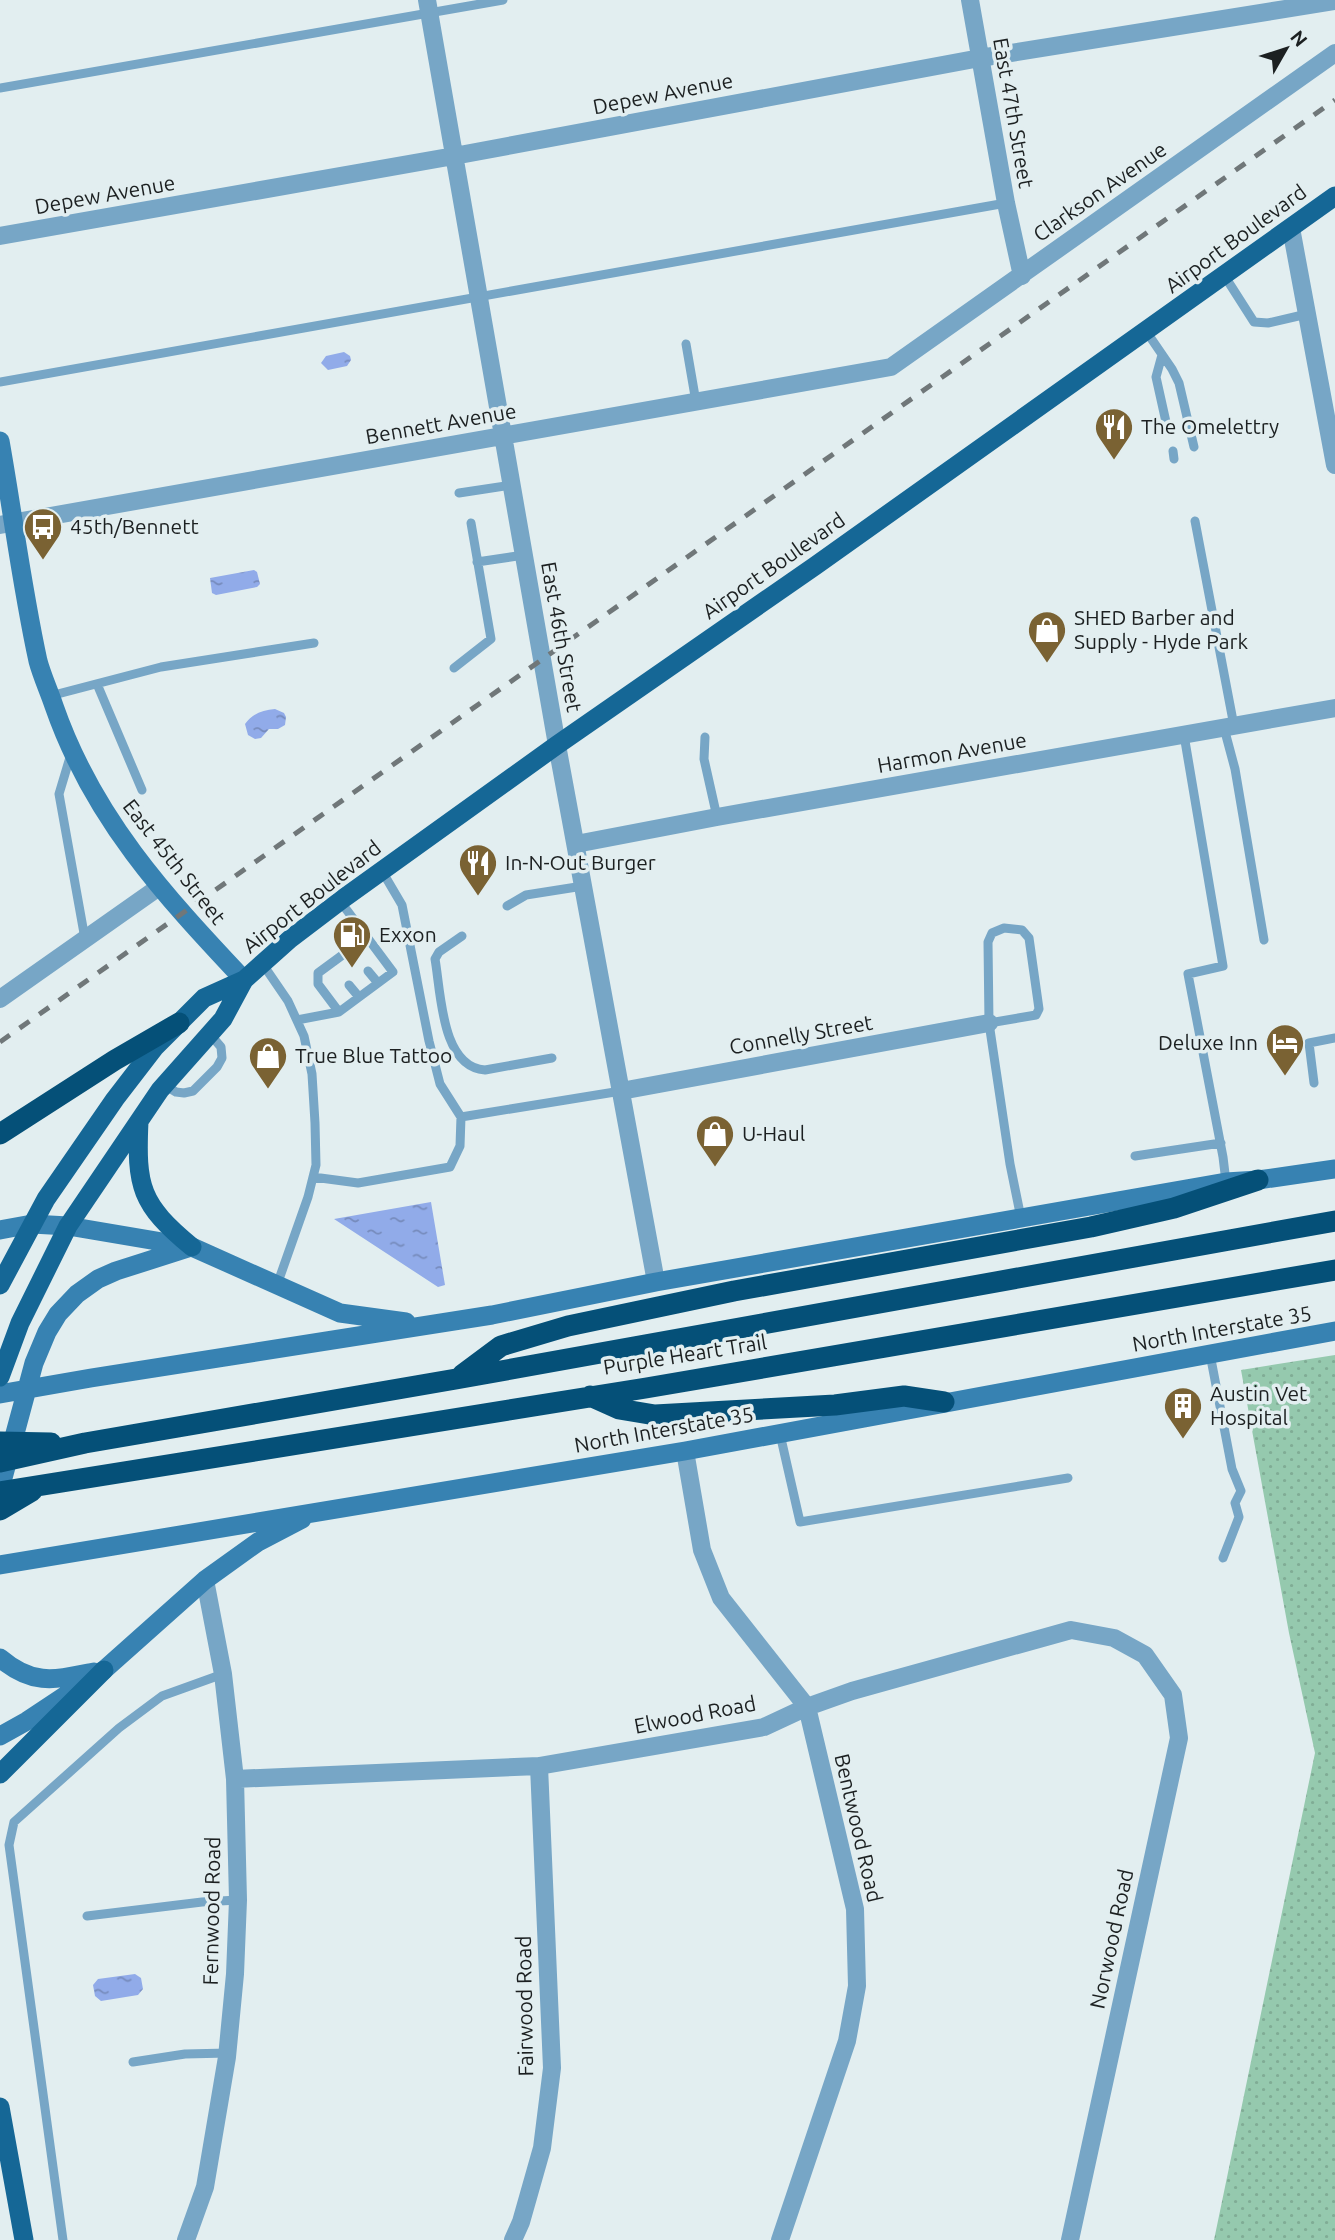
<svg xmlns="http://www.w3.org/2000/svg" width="1335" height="2240" font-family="Ubuntu,sans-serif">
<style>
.grass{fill:url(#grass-dots)}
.water{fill:url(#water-ripples)}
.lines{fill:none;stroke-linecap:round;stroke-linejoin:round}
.service{stroke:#77a6c6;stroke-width:9}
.minor{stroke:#77a6c6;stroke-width:18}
.secondary{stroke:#3782b2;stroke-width:19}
.primary{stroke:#156796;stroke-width:19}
.motorway{stroke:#055078;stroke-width:21}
.rail{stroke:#707779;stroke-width:5;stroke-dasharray:12 12;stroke-linecap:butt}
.labels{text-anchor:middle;stroke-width:7;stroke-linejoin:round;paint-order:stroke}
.street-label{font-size:21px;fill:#1c2021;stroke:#e2eef0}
.poi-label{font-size:21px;fill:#1c2021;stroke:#e2eef0;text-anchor:start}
</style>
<defs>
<pattern id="grass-dots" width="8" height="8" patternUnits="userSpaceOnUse" patternTransform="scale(1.75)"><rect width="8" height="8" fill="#95c9ae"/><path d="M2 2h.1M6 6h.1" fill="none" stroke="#80ac95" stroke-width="1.8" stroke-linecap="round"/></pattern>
<pattern id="water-ripples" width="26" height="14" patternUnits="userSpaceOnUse" patternTransform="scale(1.75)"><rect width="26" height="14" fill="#91abe9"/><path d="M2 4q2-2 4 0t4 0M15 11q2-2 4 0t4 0" fill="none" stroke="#768bbc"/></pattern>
</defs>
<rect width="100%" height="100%" fill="#e2eef0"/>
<!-- grass -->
<path class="grass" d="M1335,1355V2240H1214L1315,1753L1289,1633L1241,1370Z"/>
<!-- water -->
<path class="water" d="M344,352L350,356L351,360L347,366L328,370L321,363L326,356Z
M254,570L257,572L260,584L257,587L216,595L212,593L210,578Z
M275,709L284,713L286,717L285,725L278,729H269L261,738L255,739L248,735L245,724C252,714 262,710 275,709Z
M431,1202L445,1285L438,1287L334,1219Z
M135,1974L141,1978L143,1989L138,1995L101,2001L95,1996L93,1985L98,1979Z"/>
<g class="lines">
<!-- service -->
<path class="service" d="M0,88L503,0
M1224,275L1254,322L1268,323L1307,314
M1146,331L1172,369L1179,383L1194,447
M686,344L696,402
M1162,355L1156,377L1168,431
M0,382L1006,203
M1173,451L1174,459
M459,493L512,485
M1195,521L1234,726
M477,562L524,555
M454,668L491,639L471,523
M97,684L142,790
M50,696L161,667L314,643
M1224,728L1235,769L1264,940
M1184,735L1223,966L1188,974L1223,1157L1226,1182
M705,737L704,759L717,817
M71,754L59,794L85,939
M507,906L526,895L583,886
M462,936L439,952L435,959C441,992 441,1067 485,1070L552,1058
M262,963L288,1001L304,1036L312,1074L315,1123L316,1165L308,1197L277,1285
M368,971L378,983
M349,985L359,997
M339,1012L318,984V973L367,937
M297,1020L339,1012L393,972L340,901
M989,1023L1036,1015L1039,1009L1029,938L1022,930L1004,928L992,933L988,942L989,1023L1010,1164L1021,1218
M1314,1083L1309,1043L1335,1038
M164,1085L176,1092L184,1093L193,1091L217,1067L222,1058L221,1047L209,1033
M461,1117L621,1091
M1135,1156L1221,1143
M313,1177L358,1183L450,1167L460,1146L461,1117L440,1084L429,1041L402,905L382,871
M1210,1354L1232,1469L1241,1491L1235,1503L1239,1517L1223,1558
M780,1434L800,1522L1068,1478
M87,1916L202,1902L238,1900
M133,2062L185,2054L228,2053
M63,2240L9,1845L14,1822L119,1728L162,1696L223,1674"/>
<!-- minor -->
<path class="minor" d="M427,0L557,745L656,1282
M970,0L1006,203L1022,276
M1291,228L1335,465
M0,236L454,156L980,58L1335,1
M0,525L891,367L1335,53
M576,844L717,817L1335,708
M0,999L159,887
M621,1091L989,1023
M685,1451L702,1550L721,1598L807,1707L855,1909L857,1986L847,2041L780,2240
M235,1779L539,1766L764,1727L807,1707L852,1691L1071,1630L1114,1638L1145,1655L1173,1695L1179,1738L1070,2240
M186,2240L205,2187L227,2057L235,1974L238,1900L235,1779L223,1674L205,1580
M513,2240L521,2222L542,2148L552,2068L539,1766"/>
<!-- secondary -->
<path class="secondary" d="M0,441C13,514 22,588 38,661C42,676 49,691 54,706C93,818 164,895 244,980
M0,1230L32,1224L68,1226L192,1247L340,1313L406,1322
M0,1394L91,1378L492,1315L656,1282L1226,1182L1258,1180L1335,1169
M0,1489L34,1363L47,1332L58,1314L77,1294L98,1279L116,1271L188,1248
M0,1565L685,1451L1335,1331
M0,1658C33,1686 54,1680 94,1672
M0,1736L27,1721L104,1670L205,1580L258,1542L302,1519"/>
<!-- primary -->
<path class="primary" d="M139,1121C136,1187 140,1204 192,1247
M0,1285L46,1199L115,1099L155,1047L204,998L244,980L290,939L344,898L557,745L815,566L1335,196
M0,1377L20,1323L68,1226L160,1090L223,1019L244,980
M0,1774L104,1670
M0,2107L24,2240"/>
<!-- motorway -->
<path class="motorway" d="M0,1134L115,1060L179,1023
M462,1375L501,1346L568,1326L734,1291L1091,1227L1174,1208L1258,1180
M590,1396L619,1409L655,1415L835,1405L904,1396L944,1402
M0,1442L51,1443
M0,1462L85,1443L456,1379L1335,1221
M0,1492L646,1388L1335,1270
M0,1510L32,1491"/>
<!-- rail -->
<path class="rail" d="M0,1042L1335,100"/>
</g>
<!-- icons -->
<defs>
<g id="restaurant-pin" transform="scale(2.0125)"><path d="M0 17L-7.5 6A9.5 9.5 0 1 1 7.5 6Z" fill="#7a6233" stroke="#e2eef0"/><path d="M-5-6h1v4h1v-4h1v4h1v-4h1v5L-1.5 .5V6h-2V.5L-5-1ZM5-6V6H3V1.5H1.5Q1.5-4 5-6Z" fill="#fff"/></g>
<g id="bus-pin" transform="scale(2.0125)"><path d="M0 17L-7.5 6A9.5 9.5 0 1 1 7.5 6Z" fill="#7a6233" stroke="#e2eef0"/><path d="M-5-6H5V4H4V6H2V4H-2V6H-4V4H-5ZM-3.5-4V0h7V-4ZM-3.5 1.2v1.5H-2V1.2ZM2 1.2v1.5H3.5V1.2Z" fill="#fff"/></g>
<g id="shop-pin" transform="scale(2.0125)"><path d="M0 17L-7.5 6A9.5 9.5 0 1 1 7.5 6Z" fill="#7a6233" stroke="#e2eef0"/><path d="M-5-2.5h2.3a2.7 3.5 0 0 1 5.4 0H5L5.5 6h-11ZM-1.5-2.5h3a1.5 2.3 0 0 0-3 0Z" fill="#fff"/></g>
<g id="fuel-pin" transform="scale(2.0125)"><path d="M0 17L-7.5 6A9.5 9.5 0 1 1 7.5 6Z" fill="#7a6233" stroke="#e2eef0"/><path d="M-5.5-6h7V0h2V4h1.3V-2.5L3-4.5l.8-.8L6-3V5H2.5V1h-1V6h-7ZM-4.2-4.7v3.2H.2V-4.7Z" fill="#fff"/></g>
<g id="hotel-pin" transform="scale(2.0125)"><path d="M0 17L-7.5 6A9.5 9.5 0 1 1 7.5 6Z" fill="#7a6233" stroke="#e2eef0"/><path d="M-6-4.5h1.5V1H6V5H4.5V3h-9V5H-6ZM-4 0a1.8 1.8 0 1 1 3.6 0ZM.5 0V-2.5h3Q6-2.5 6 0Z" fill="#fff"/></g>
<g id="building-pin" transform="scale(2.0125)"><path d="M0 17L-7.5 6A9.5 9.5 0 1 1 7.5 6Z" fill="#7a6233" stroke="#e2eef0"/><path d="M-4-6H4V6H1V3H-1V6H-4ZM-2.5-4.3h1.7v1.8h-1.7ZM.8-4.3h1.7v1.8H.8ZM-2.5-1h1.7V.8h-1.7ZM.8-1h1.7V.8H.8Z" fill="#fff"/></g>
</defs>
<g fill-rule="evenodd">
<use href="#restaurant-pin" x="1114" y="427"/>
<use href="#bus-pin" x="43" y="527"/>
<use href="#shop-pin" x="1047" y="630"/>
<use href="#restaurant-pin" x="478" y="863"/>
<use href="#fuel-pin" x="352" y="935"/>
<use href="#hotel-pin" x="1285" y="1043"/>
<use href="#shop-pin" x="268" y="1056"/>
<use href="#shop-pin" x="715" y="1134"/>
<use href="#building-pin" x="1183" y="1406"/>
</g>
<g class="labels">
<!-- street labels -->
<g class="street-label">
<text transform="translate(663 94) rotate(-11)" y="7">Depew Avenue</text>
<text transform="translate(1013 113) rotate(80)" y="7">East 47th Street</text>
<text transform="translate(1100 192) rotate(-35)" y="7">Clarkson Avenue</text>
<text transform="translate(105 195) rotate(-10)" y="7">Depew Avenue</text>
<text transform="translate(1236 239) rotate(-36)" y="7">Airport Boulevard</text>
<text transform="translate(441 424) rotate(-10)" y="7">Bennett Avenue</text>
<text transform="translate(774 566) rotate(-35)" y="7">Airport Boulevard</text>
<text transform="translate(561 637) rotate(80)" y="7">East 46th Street</text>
<text transform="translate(952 753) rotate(-10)" y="7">Harmon Avenue</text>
<text transform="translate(174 862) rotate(52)" y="7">East 45th Street</text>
<text transform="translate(312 897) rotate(-38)" y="7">Airport Boulevard</text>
<text transform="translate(801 1035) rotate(-10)" y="7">Connelly Street</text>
<text transform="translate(1222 1329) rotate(-10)" y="7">North Interstate 35</text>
<text transform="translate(685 1355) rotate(-9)" y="7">Purple Heart Trail</text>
<text transform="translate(664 1430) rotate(-10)" y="7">North Interstate 35</text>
<text transform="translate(695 1715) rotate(-11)" y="7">Elwood Road</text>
<text transform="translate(858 1828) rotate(77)" y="7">Bentwood Road</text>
<text transform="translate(212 1911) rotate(-89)" y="7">Fernwood Road</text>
<text transform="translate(1112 1939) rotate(-78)" y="7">Norwood Road</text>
<text transform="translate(525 2006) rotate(-91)" y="7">Fairwood Road</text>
</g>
<!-- poi labels -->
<g class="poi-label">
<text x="1141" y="434">The Omelettry</text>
<text x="70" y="534">45th/Bennett</text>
<text x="1074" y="625">SHED Barber and<tspan x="1074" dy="24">Supply - Hyde Park</tspan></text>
<text x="505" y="870">In-N-Out Burger</text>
<text x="379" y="942">Exxon</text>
<text x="1258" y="1050" text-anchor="end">Deluxe Inn</text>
<text x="295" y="1063">True Blue Tattoo</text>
<text x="742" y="1141">U-Haul</text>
<text x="1210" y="1401">Austin Vet<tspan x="1210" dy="24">Hospital</tspan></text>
</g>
</g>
<!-- north arrow -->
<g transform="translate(1286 49) rotate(51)" stroke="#e2eef0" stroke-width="5" paint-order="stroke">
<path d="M0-5L12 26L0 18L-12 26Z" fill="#1c2021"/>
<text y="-10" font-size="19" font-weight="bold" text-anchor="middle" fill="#1c2021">N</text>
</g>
</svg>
